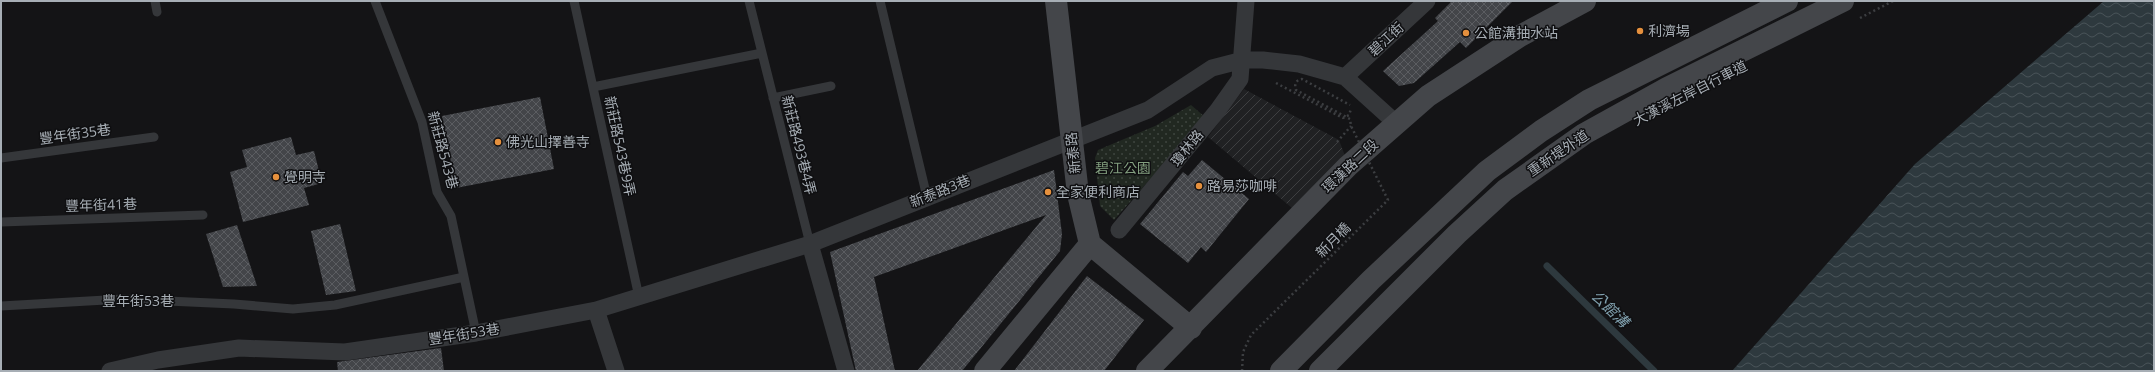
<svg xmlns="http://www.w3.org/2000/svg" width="2155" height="372" font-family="'Open Sans','Noto Sans TC',sans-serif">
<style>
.industrial{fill:url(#industrial-furrows)}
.grass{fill:url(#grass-dots)}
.water{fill:url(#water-waves)}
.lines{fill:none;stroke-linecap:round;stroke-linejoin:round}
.stream{stroke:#2e393e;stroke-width:7}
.building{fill:url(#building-cross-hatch)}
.path{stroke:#3c3e41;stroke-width:2.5;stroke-dasharray:2 3;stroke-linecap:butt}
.lane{stroke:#35373a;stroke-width:9}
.street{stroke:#35373a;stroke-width:17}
.secondary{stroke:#44464a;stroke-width:22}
.path-bridge{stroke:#3c3e41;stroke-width:2.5;stroke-dasharray:2 3;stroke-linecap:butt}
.poi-dot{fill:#e5903d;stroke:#0f0f11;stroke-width:1.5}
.labels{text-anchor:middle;stroke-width:3;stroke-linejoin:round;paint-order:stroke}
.poi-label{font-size:14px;fill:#a7aeb5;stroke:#0f0f11;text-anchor:start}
.street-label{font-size:14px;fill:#a7aeb5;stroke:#0f0f11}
.park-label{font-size:14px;fill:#839f7f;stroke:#0f0f11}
.water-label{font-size:15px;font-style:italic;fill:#80a0ae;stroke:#0f0f11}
</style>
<defs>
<pattern id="industrial-furrows" width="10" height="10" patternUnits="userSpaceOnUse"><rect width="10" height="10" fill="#202123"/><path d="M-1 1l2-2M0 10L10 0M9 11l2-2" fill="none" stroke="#3e3f41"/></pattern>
<pattern id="grass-dots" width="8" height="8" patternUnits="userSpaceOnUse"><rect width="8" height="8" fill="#212821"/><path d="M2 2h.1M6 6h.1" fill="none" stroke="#3e453f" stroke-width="1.8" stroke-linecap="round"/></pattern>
<pattern id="water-waves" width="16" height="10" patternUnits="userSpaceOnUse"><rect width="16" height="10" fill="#2e393e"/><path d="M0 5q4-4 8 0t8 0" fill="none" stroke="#495358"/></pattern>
<pattern id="building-cross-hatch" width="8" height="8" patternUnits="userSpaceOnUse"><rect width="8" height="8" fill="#434549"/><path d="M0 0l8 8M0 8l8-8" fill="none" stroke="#5b5d61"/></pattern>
</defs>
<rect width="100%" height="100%" fill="#141416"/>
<!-- industrial -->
<path class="industrial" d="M1244,89L1339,140L1345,156L1292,208L1208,137Z"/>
<!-- grass -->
<path class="grass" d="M1191,105L1205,117L1114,220L1100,206L1095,158L1098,150L1155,126Z"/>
<!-- water -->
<path class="water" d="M2104,1H2154V371H1732L1915,164Z"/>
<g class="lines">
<!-- stream -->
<path class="stream" d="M1547,266L1654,371"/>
</g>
<!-- building -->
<path class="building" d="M1452,1H1513L1466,48L1460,42L1414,83L1399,86L1383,71L1438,21L1435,18Z
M540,97L554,169L456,188L442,116Z
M291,137L296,155L314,151L322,183L304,188L309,205L243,222L230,172L247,167L242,150Z
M1202,160L1249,199L1206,252L1201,247L1188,263L1140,224L1183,172L1188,176Z
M1054,170L1062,234L1060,251L962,371H917L1046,215L874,277L895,371H856L830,252Z
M340,224L356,291L326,295L311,231Z
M237,225L257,286L223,287L206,234Z
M1087,276L1144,320L1104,371H1014Z
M441,348L444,371H338L337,362Z"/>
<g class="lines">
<!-- path -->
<path class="path" d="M1860,18L1893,1
M1276,83L1343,118L1349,115L1351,109
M1337,142L1351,126"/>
<!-- lane -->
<path class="lane" d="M155,1L157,12
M375,1L422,122L437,192L451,216L476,333
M574,1L639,297
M749,1L810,244
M880,1L927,197
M593,87L762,53
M773,98L831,86
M1,158L154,137
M1,222L203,215
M1,306L123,299L234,304L293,309L335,305L464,277"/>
<!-- street -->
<path class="street" d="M1345,77L1427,1
M1119,230L1218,110L1240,79L1246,1
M810,244L846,371
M596,310L616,371
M110,371L158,360L239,348L345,352L476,333L596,310L810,244L1148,110L1212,68L1243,60H1263L1299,64L1345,77L1397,124"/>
<!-- secondary -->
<path class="secondary" d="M1056,1L1078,194L1090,244L1191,328
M985,371L1090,244
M1147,371L1348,166L1428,96L1520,36L1585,1
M1281,371L1371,280L1487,171L1541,131L1589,100L1787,1
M1320,371L1457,234L1505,190L1584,134L1667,88L1843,1"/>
<!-- path-bridge -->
<path class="path-bridge" d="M1242,371L1243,352L1251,335L1388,200L1351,126L1350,119L1296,90C1294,84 1296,80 1302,79L1350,105"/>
</g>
<!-- markers -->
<g class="poi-dot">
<circle cx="1640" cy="31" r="4"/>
<circle cx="1466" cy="33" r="4"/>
<circle cx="498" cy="142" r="4"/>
<circle cx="276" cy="177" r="4"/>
<circle cx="1199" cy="186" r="4"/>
<circle cx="1048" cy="192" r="4"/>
</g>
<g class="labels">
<!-- poi labels -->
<g class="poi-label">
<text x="1648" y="36">利濟場</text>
<text x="1474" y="38">公館溝抽水站</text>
<text x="506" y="147">佛光山擇善寺</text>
<text x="284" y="182">覺明寺</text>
<text x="1207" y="191">路易莎咖啡</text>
<text x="1056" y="197">全家便利商店</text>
</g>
<!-- street labels -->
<g class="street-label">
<text transform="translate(1386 39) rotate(-43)" y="5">碧江街</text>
<text transform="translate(1690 93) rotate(-27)" y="5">大漢溪左岸自行車道</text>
<text transform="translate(75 134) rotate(-8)" y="5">豐年街35巷</text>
<text transform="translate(799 145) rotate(76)" y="5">新莊路493巷4弄</text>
<text transform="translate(620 146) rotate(78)" y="5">新莊路543巷9弄</text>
<text transform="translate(1187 148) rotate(-51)" y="5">瓊林路</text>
<text transform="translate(443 150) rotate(75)" y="5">新莊路543巷</text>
<text transform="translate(1073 153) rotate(-96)" y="5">新泰路</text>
<text transform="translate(1558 153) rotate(-34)" y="5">重新堤外道</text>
<text transform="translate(1350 166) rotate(-43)" y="5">環漢路二段</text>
<text transform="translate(940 191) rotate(-22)" y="5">新泰路3巷</text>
<text transform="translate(101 205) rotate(-2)" y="5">豐年街41巷</text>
<text transform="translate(1333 240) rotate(-45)" y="5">新月橋</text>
<text x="138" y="306">豐年街53巷</text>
<text transform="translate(464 334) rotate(-9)" y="5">豐年街53巷</text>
</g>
<!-- park labels -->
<g class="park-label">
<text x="1123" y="173">碧江公園</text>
</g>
<!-- water labels -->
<g class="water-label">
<text transform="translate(1610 309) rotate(44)" y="5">公館溝</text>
</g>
</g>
<!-- border -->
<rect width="2155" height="372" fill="none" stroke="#a7aeb5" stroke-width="4"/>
</svg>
